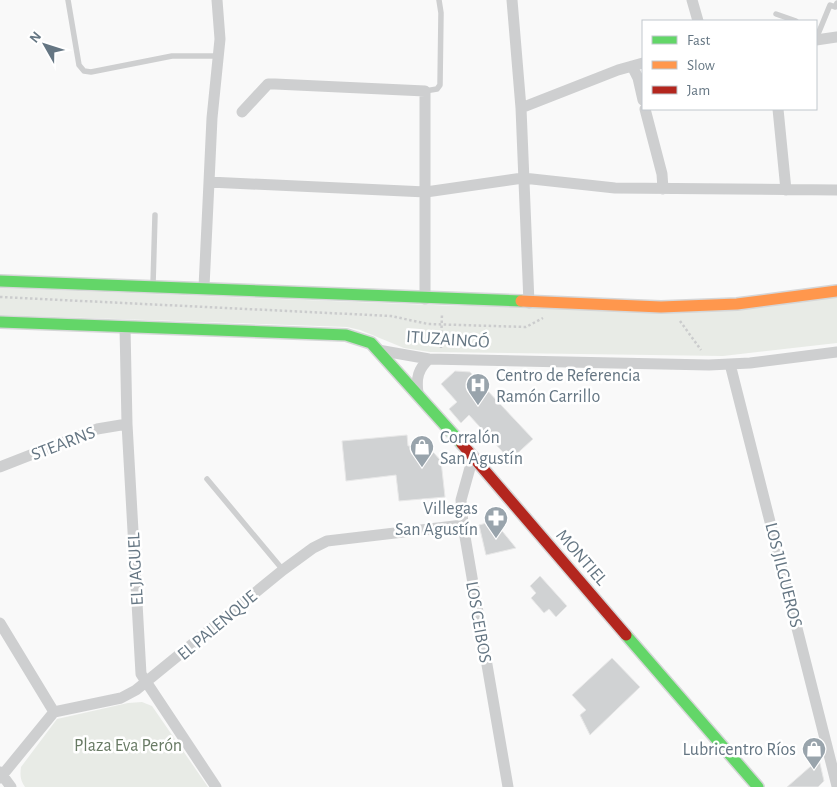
<svg xmlns="http://www.w3.org/2000/svg" width="837" height="787" font-family="'Alegreya Sans',sans-serif">
<style>
.green{fill:#e8ebe6}
.building{fill:#d0d2d3;stroke:#e8e8e8}
.lines{fill:none;stroke-linecap:round;stroke-linejoin:round}
.fast-casing{stroke:#d5d6d7;stroke-width:14}
.slow-casing{stroke:#d5d6d7;stroke-width:14}
.jam-casing{stroke:#d5d6d7;stroke-width:14}
.path{stroke:#cbcccd;stroke-width:2.5;stroke-dasharray:2.5 2.5;stroke-linecap:butt}
.lane{stroke:#cecfd0;stroke-width:5.5}
.street{stroke:#cecfd0;stroke-width:11}
.fast{stroke:#63d668;stroke-width:11}
.slow{stroke:#ff974d;stroke-width:11}
.jam{stroke:#b3261e;stroke-width:11}
.labels{text-anchor:middle;stroke-width:5;stroke-linejoin:round;paint-order:stroke}
.street-label{font-size:18px;fill:#657683;stroke:#fff}
.poi-label{font-size:18px;fill:#657683;stroke:#fff;text-anchor:start}
.park-label{font-size:18px;fill:#687a64;stroke:#fff}
</style>
<rect width="100%" height="100%" fill="#f9f9f9"/>
<!-- green -->
<path class="green" d="M0,288L458,306L837,297V343L723,356L430,352L404,348L360,330L347,327L0,315Z
M142,702L152,706L208,787H25C20,780 20,775 21,767L57,719L128,703Z"/>
<!-- building -->
<path class="building" d="M455,371L470,372L533,439L510,460L469,415L461,423L449,409L457,402L441,384Z
M407,435L408,446L426,444L441,461L445,497L399,501L396,475L346,481L342,441Z
M494,521L516,548L486,555L479,525Z
M540,576L567,606L556,617L549,609L544,613L531,598L536,593L530,586Z
M612,658L640,687L590,735L580,715L586,710L572,695Z
M819,759L824,781L818,787H787Z"/>
<g class="lines">
<!-- fast casing -->
<g class="fast-casing">
<path id="fast" d="M0,281L521,301
M0,322L346,335L371,343L462,444
M626,635L758,787"/>
</g>
<!-- slow casing -->
<g class="slow-casing">
<path id="slow" d="M521,301L661,307L737,304L837,291"/>
</g>
<!-- jam casing -->
<g class="jam-casing">
<path id="jam" d="M462,444L626,635"/>
</g>
<!-- path -->
<path class="path" d="M0,297L391,316L428,324L526,327L543,318
M680,321L701,350
M441,348L442,313"/>
<!-- lane -->
<path class="lane" d="M68,0L79,65L84,71L91,72L172,56H218
M776,14L796,21
M816,39L830,5L835,7L837,3
M425,91L437,89L440,85L441,13L439,0
M153,285L155,215
M207,479L283,570"/>
<!-- street -->
<path class="street" d="M512,0L521,108L529,303
M692,0L698,21
M816,40L837,37
M632,66L638,78L643,100
M521,108L618,70L643,63
M645,109L662,174L663,189
M778,109L786,190
M242,112L268,84H275L425,91V299
M209,182L212,118L220,39L217,0
M204,287L209,182L426,192L523,178L615,188L837,190
M125,327L127,424L141,674L216,787
M378,350L429,359L709,365L750,363L837,352
M730,364L837,786
M418,393C416,378 418,369 429,359
M473,457L461,500L463,525L508,787
M0,467L97,429L127,424
M0,623L54,712
M0,772L11,787
M0,778L54,712L121,698L136,690L283,570L313,548L327,541L463,525"/>
<!-- fast -->
<use href="#fast" class="fast"/>
<!-- slow -->
<use href="#slow" class="slow"/>
<!-- jam -->
<use href="#jam" class="jam"/>
</g>
<!-- icons -->
<defs>
<g id="hospital-pin" transform="scale(1.25)"><path d="M0 17L-7.5 6A9.5 9.5 0 1 1 7.5 6Z" fill="#99a4ac" stroke="#fff"/><path d="M-5-5h3v3.5h4V-5h3V5h-3V1.5h-4V5h-3Z" fill="#fff"/></g>
<g id="shop-pin" transform="scale(1.25)"><path d="M0 17L-7.5 6A9.5 9.5 0 1 1 7.5 6Z" fill="#99a4ac" stroke="#fff"/><path d="M-5-2.5h2.3a2.7 3.5 0 0 1 5.4 0H5L5.5 6h-11ZM-1.5-2.5h3a1.5 2.3 0 0 0-3 0Z" fill="#fff"/></g>
<g id="pharmacy-pin" transform="scale(1.25)"><path d="M0 17L-7.5 6A9.5 9.5 0 1 1 7.5 6Z" fill="#99a4ac" stroke="#fff"/><path d="M-2-6h4v4h4v4h-4v4h-4v-4h-4v-4h4Z" fill="#fff"/></g>
</defs>
<g fill-rule="evenodd">
<use href="#hospital-pin" x="478" y="385"/>
<use href="#shop-pin" x="422" y="447"/>
<use href="#pharmacy-pin" x="496" y="518"/>
<use href="#shop-pin" x="814" y="749"/>
</g>
<g class="labels">
<!-- street labels -->
<g class="street-label">
<text transform="translate(448 339) rotate(4)" y="6">ITUZAINGÓ</text>
<text transform="translate(63 443) rotate(-21)" y="6">STEARNS</text>
<text transform="translate(582 557) rotate(49)" y="6">MONTIEL</text>
<text transform="translate(135 569) rotate(-93)" y="6">EL JAGUEL</text>
<text transform="translate(784 575) rotate(76)" y="6">LOS JILGUEROS</text>
<text transform="translate(479 622) rotate(80)" y="6">LOS CEIBOS</text>
<text transform="translate(217 625) rotate(-40)" y="6">EL PALENQUE</text>
</g>
<!-- poi labels -->
<g class="poi-label">
<text x="496" y="381">Centro de Referencia<tspan x="496" dy="21">Ramón Carrillo</tspan></text>
<text x="440" y="443">Corralón<tspan x="440" dy="21">San Agustín</tspan></text>
<text x="478" y="514" text-anchor="end">Villegas<tspan x="478" dy="21">San Agustín</tspan></text>
<text x="796" y="755" text-anchor="end">Lubricentro Ríos</text>
</g>
<!-- park labels -->
<g class="park-label">
<text x="128" y="751">Plaza Eva Perón</text>
</g>
</g>
<!-- legend -->
<rect x="642" y="20" width="175" height="90" fill="#ffffff" stroke="#c1c8cd"/>
<rect x="652" y="36" width="25" height="8" fill="#63d668" stroke="#c1c8cd"/>
<text x="687" y="45" font-size="15" fill="#657683">Fast</text>
<rect x="652" y="61" width="25" height="8" fill="#ff974d" stroke="#c1c8cd"/>
<text x="687" y="70" font-size="15" fill="#657683">Slow</text>
<rect x="652" y="86" width="25" height="8" fill="#b3261e" stroke="#c1c8cd"/>
<text x="687" y="95" font-size="15" fill="#657683">Jam</text>
<!-- north arrow -->
<g transform="translate(45 45) rotate(309)" stroke="#ffffff" stroke-width="4" paint-order="stroke">
<path d="M0-4L9 19L0 12L-9 19Z" fill="#657683"/>
<text y="-8" font-size="14" font-weight="bold" text-anchor="middle" fill="#657683">N</text>
</g>
</svg>
